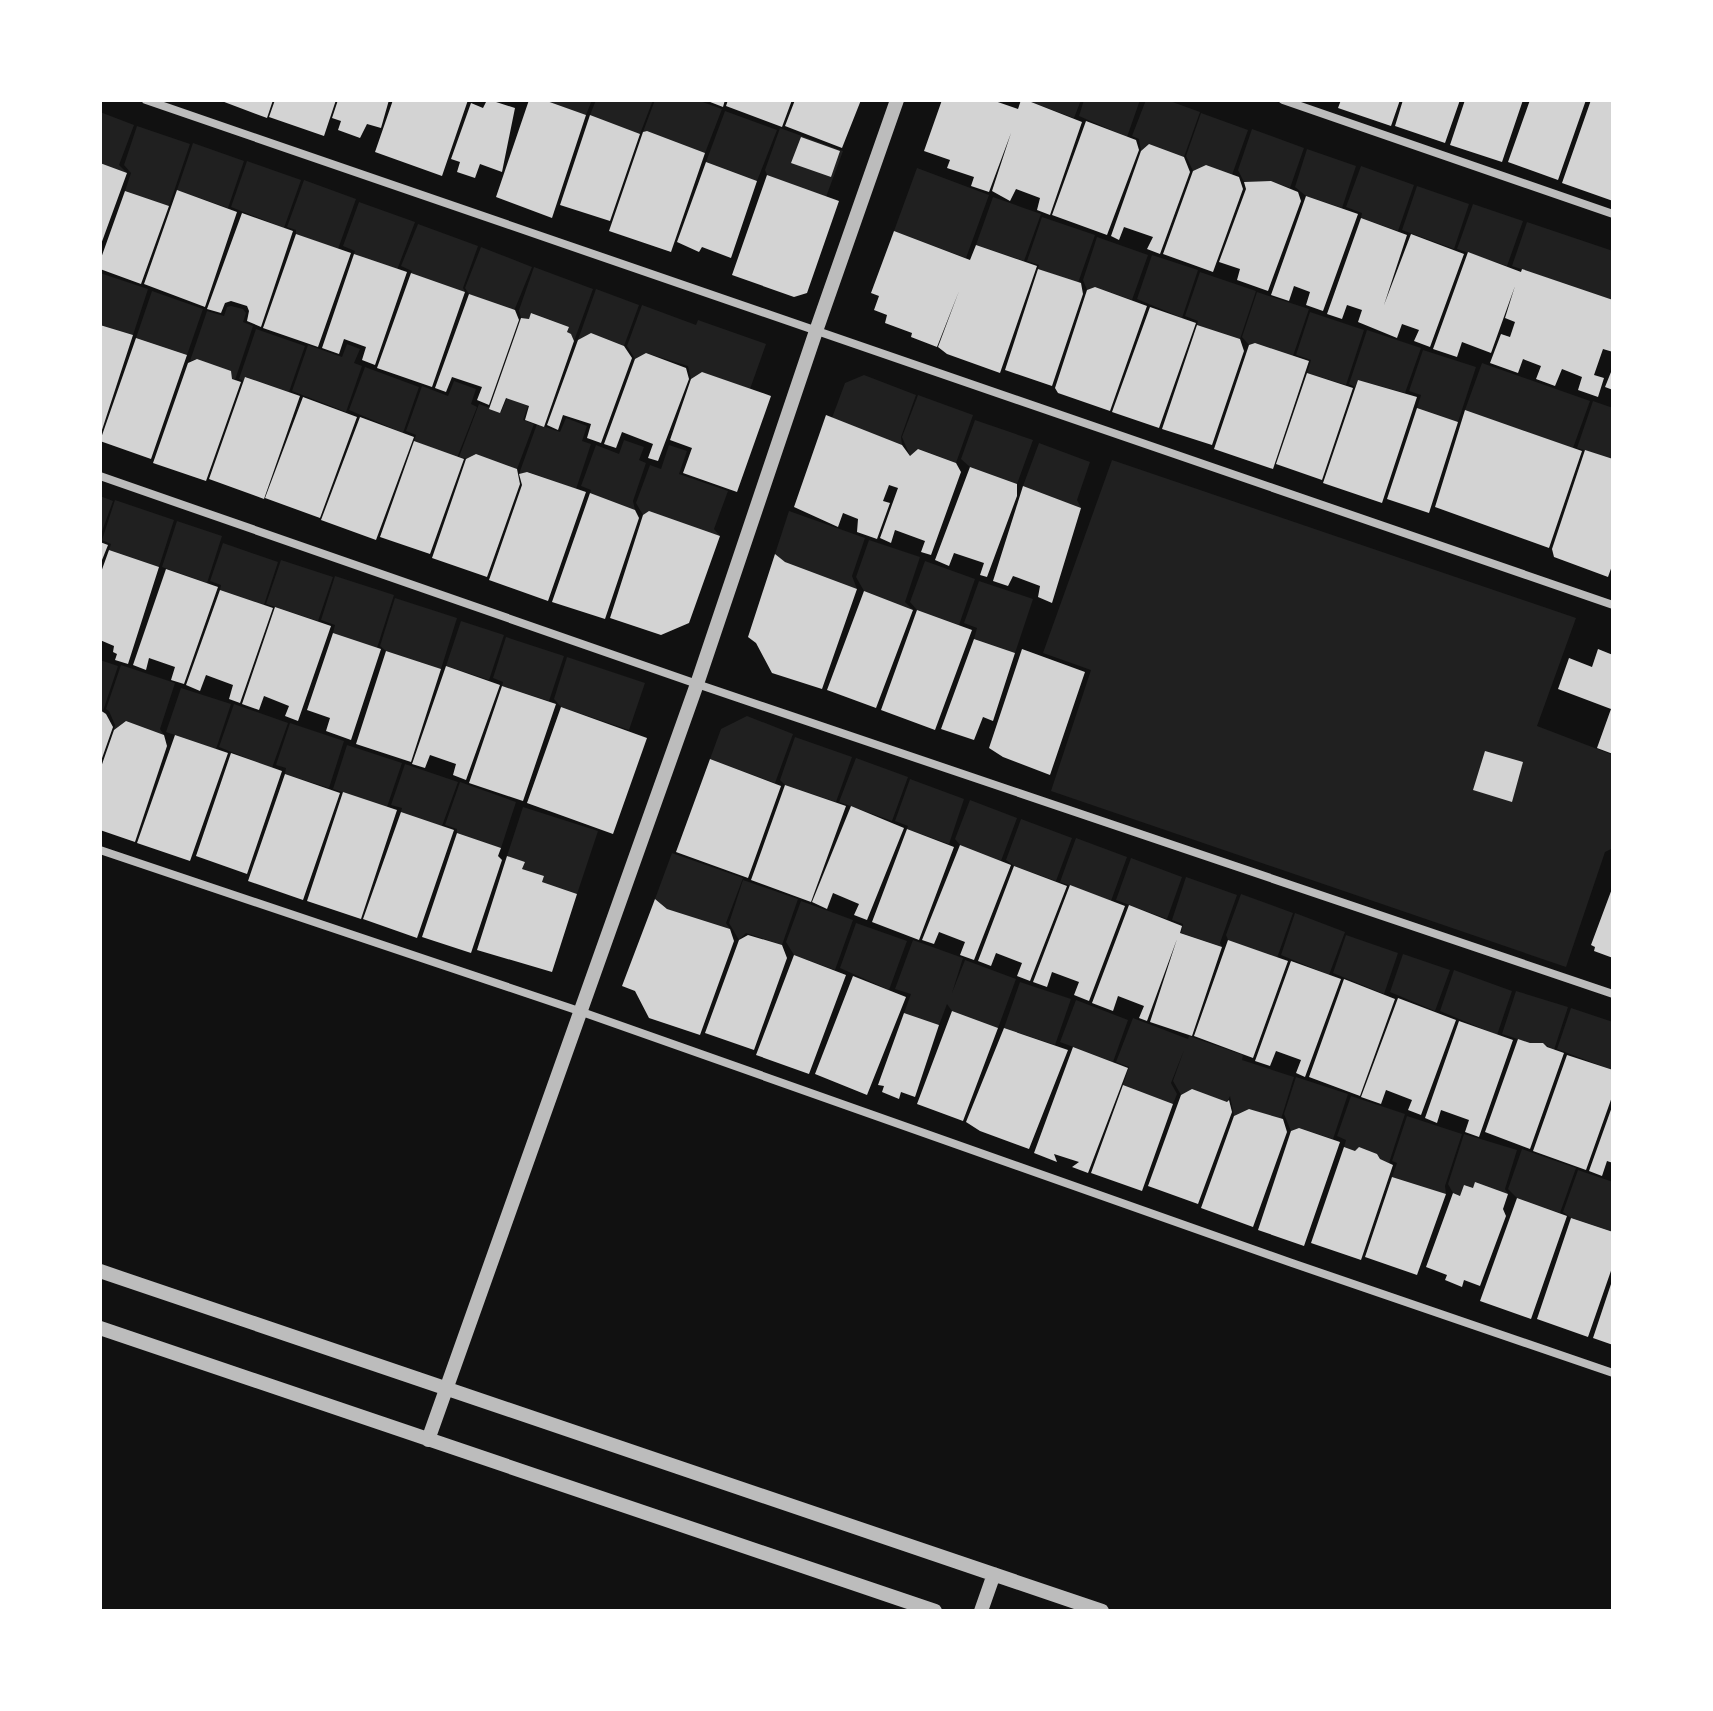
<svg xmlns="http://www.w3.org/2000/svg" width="1713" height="1711" font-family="'Space Grotesk',sans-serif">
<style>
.green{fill:#202020}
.building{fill:#d3d3d3}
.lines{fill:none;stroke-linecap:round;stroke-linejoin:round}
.minor{stroke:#bcbcbc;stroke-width:8}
.tertiary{stroke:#bcbcbc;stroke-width:14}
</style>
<rect width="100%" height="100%" fill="#111"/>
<!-- green -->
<path class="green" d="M544,100H592L586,115Z
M596,100H653L640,134L590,115Z
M655,100H697L722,109L705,153L647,131L643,132Z
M1026,100H1081L1074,118Z
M1084,100H1140L1127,137L1079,116Z
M1146,100H1167L1200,112L1184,157L1149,144L1141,151L1139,139L1132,136Z
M725,111L777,130L757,181L706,162Z
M100,112L134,125L119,165L127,173L100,163Z
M1201,113L1248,130L1232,175L1206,165L1193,171L1186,156Z
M137,126L190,144L169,206L125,191L131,173L124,165Z
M780,128L843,151L826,197L767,175L765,170Z
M1252,129L1304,148L1290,188L1271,181L1244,182L1238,170Z
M193,143L244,161L228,208L177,190Z
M1307,149L1356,166L1342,208L1306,196L1295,187Z
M247,161L301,180L284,228L231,207Z
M1361,166L1414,185L1398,231L1361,218L1362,213L1346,207Z
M917,168L989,195L966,258L894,231Z
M304,180L356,199L338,249L296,234V230L287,227Z
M1417,186L1469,204L1454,249L1402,230Z
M993,197L1041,214L1024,261L976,245Z
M359,202L415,222L397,270L354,254L355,251L343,246Z
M1473,204L1523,221L1507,266L1457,249Z
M1042,217L1095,235L1078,283L1038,269L1039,265L1027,261Z
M1527,222L1613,251V300L1512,266Z
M418,224L478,246L463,288L465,292L411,273L412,271L401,266Z
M1097,237L1148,255L1132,300L1095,287L1087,290L1083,280Z
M481,247L532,267L514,311L469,294L465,288Z
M1152,255L1198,270L1182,318L1137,299Z
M534,267L593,289L574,341L571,334L567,332L569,327L532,313L529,319L521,318L519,310Z
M1200,272L1256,291L1240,339L1197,325L1198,321L1185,316Z
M100,273L148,289L133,335L100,325Z
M596,289L639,305L624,346L591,333L578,340Z
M152,291L203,309L187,355L136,338Z
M1257,292L1309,309L1293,356L1255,343L1249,345L1242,337Z
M642,305L696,325L698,320L766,344L750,389L702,372L691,379L688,366L646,353L635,359L627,346Z
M231,306L243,309L246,313L243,322L253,326L235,380L232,379L230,371L197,359L190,361L207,311L224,316L227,307Z
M1310,312L1364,330L1346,385L1307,373L1311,360L1296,355Z
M256,329L305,346L289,392L246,377L244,381L239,379Z
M1367,330L1421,348L1405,393L1358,380L1355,387L1349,384Z
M347,344L360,349L354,363L362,366L346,412L292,391L308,345L342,357Z
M1423,350L1476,367L1458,422L1417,408L1421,395L1409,391Z
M1482,363L1590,401L1573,448L1465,410Z
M365,367L419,387L403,433L349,410Z
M864,375L916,395L901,437L902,445L832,418L845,383Z
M454,381L476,389L471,404L477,407L457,458L414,441L416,435L406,431L422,386L448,396Z
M918,395L973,415L956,463L919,449L910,456L902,437Z
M507,398L528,406L523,420L534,424L517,469L459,457L479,404L501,412Z
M1593,401L1613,408V459L1577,448Z
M566,418L587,426L582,441L591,444L576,489L528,472L519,474L537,424L560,432Z
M975,420L1033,440L1017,484L970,467L961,459Z
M624,440L644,447L639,460L646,463L633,501L635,510L590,493L591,490L581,486L596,445L619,454Z
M1039,443L1090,462L1077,500L1081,508L1023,486Z
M669,445L687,451L679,474L728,491L714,529L720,536L643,515L636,503L650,465L661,469Z
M1112,460L1576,618L1537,726L1613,755V848L1605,852L1566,967L1051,791L1091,670L1043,653Z
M100,496L113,501L100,537Z
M115,500L174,520L159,567L109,550L111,544L102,540Z
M789,511L865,538L852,576L857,589L785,562L775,554Z
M177,521L222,536L207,583L162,567Z
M869,540L920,557L905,602L913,610L864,591L856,577Z
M223,543L278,562L264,605L220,590L221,585L210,581Z
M281,560L333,577L318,621L266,604Z
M925,561L975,579L959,625L917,610L910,602Z
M335,576L394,595L377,648L333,633L335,625L321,620Z
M979,581L1033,599L1015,653L974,639L977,628L964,623Z
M395,598L457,618L441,669L386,651L380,646Z
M461,621L504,635L489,680L446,666Z
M506,637L564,656L549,701L502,686L503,682L493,678Z
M567,657L645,683L629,730L561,707L554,699Z
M100,660L118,666L103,711L100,710Z
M121,665L175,683L160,729L164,735L126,721L114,730L115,725L109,711L106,709Z
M181,688L231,704L216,749L166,732Z
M234,704L288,723L272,768L219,747Z
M747,716L793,734L775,783L710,759L721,729Z
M290,723L344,741L329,788L285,774L286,768L276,765Z
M795,737L852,757L836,802L785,785L780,780Z
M347,745L402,763L387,807L333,789Z
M856,758L908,777L892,821L839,802Z
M405,764L458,782L442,826L401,812L402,808L391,805Z
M910,779L964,799L949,844L907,829L908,826L895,821Z
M460,782L516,802L501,848L457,833V829L445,825Z
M970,800L1017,818L1001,861L960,845L955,839Z
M523,807L598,831L577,894L542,882L544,876L522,869L525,862L507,856Z
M1021,819L1072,838L1056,881L1014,866L1006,860Z
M1076,838L1127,857L1111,901L1060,882Z
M672,853L743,878L726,923L730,929L667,909L655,899Z
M1131,858L1182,877L1167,919L1116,900Z
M1186,877L1237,895L1220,943L1222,947L1181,933L1183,924L1172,920Z
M743,880L798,899L782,945L746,933L739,940L729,923Z
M1241,894L1293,913L1277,958L1228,940L1226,935Z
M801,901L853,920L835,970L794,955L786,942Z
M1295,913L1345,932L1329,975L1281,955Z
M856,923L907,941L889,990L840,968Z
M1346,935L1398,953L1384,994L1333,973Z
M913,940L963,958L952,993L965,960L1016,979L998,1028L952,1011L947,1004L939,1025L904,1013L911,994L895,989Z
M1403,954L1450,970L1435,1011L1390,992Z
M1454,970L1512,991L1497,1035L1440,1011Z
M1020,982L1071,999L1055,1045L1004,1028Z
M1516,991L1568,1007L1554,1050L1542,1043H1530L1502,1034Z
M1076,1000L1128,1020L1113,1062L1060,1042Z
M1571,1008L1613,1022L1612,1070L1557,1049Z
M1133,1018L1188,1039L1189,1036L1243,1055L1242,1060L1294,1077L1281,1119L1249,1109L1234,1116L1230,1096L1227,1102L1192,1090L1181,1095L1173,1081L1184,1050L1171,1083L1177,1094L1173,1104L1123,1085L1129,1067L1116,1062Z
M1296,1077L1348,1094L1333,1139L1299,1128L1291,1131L1284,1114Z
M1351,1096L1405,1114L1389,1163L1380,1159L1377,1154L1359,1147L1355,1151L1344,1147L1346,1140L1337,1136Z
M1407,1116L1462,1134L1445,1186L1446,1194L1392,1177L1397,1163L1392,1161Z
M1464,1134L1517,1150L1505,1189L1508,1194L1475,1183L1473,1188L1464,1185L1460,1196L1453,1193L1448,1184Z
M1522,1149L1576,1168L1560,1213L1517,1198L1508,1189Z
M1578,1170L1613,1182V1232L1571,1218L1563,1212Z"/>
<!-- building -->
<path class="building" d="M219,100H273L267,118Z
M275,100H336L324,136L269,117Z
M338,100H389L381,128L367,124L360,138L338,130L341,121L332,118Z
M393,100H468L442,176L375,152Z
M529,100H544L586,115L552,218L496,197Z
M705,100H725L723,107Z
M728,100H792L782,127L726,106Z
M795,100H861L842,148L785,126Z
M942,100H992L1018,109L1021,100H1026L1082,122L1050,215L1037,210L1040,198L1016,189L1010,201L992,191L1011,133L989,192L971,186L974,177L947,168L950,160L924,151Z
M1341,100H1400L1391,126L1338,108Z
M1403,100H1460L1445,143L1395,126Z
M1465,100H1523L1502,162L1450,145Z
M1530,100H1586L1558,180L1508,162Z
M1591,100H1613V201L1562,183Z
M493,101L515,108L502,172L480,164L475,178L457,172L460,162L451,159L471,103L483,108L486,102Z
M590,115L640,134L610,221L560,205Z
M1086,121L1136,140L1139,150L1107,235L1052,215Z
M647,131L705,153L671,252L609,231L643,132Z
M801,137L840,151L831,177L791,163Z
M1149,144L1184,157L1190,172L1160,254L1147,249L1153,237L1124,227L1119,240L1111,236L1141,151Z
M706,162L757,181L731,258L702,247L699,252L677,242Z
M100,163L127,173L100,247Z
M1206,165L1239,177L1243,189L1213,272L1163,254L1193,171Z
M767,175L839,201L807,293L794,297L732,275Z
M1271,181L1298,192L1301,201L1268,291L1237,280L1240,269L1219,262L1246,189L1244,182Z
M177,190L237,212L205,307L144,284Z
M125,191L169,206L141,284L100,269V261Z
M1306,196L1358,214L1323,311L1306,305L1310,292L1294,286L1289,301L1271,295Z
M242,213L293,231L261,327L247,321L249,311L247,306L231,301L225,303L221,313L207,309Z
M1361,218L1407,235L1384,305L1411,234L1464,254L1430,347L1414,341L1419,330L1402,324L1397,338L1358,322L1362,310L1347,305L1342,319L1327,314Z
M894,231L970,260L976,245L1037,266L1000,373L947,354L938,347L959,291L937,347L911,337L912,333L885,323L887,315L874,310L879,296L871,293Z
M296,234L351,253L318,347L263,328Z
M1468,252L1521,272L1522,269L1613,300V352L1603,349L1594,375L1604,378L1598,397L1578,390L1582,377L1562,369L1555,386L1536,379L1541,366L1523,359L1518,373L1490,363L1501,334L1510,337L1515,322L1505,318L1515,286L1491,353L1462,342L1457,357L1433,349Z
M354,254L407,272L375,365L362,360L366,347L344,339L339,354L322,348Z
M1038,269L1081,283L1083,294L1052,386L1005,370Z
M411,273L465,292L432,387L377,368Z
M1095,287L1147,306L1110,411L1058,393L1055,388L1087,290Z
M469,294L515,310L519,320L489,405L477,400L482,387L452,377L446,392L435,388Z
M1150,307L1196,323L1159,428L1112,412Z
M531,313L569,327L567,332L571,334L574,341L544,427L525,420L529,406L506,398L500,413L489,409L521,318L529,319Z
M100,325L133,335L101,433H100Z
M1197,325L1240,339L1244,351L1212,445L1162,429Z
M591,333L624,346L632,358L601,443L587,438L591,424L563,415L558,430L547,425L578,340Z
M136,338L187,355L151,459L100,441Z
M1255,343L1309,361L1273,469L1214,449L1249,345Z
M646,353L686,368L689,379L658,461L648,458L653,444L622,432L616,448L604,444L635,359Z
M197,359L231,371L232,379L241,382L206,481L153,463L188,363Z
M1613,367V390L1605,387Z
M702,372L771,396L737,492L683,473L692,448L670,440L691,379Z
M1307,373L1353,388L1322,480L1276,464Z
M245,377L300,396L264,499L209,479Z
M1358,380L1417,397L1382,503L1323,483Z
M303,397L357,417L320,518L265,498Z
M1417,408L1458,422L1429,513L1387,499Z
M1465,410L1582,451L1549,548L1435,507Z
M826,415L902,445L910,456L918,449L956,463L961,472L931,555L921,552L925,541L895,530L891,543L880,538L898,488L889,485L883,501L890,503L877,539L857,532L858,519L843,513L838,527L794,507Z
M360,417L414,437L376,540L321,520Z
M414,441L464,459L430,554L380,537Z
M1585,450L1613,459V563L1608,577L1554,557L1552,549Z
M476,454L517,469L520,484L487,577L432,558L466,459Z
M970,467L1017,484V496L987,577L980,575L984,563L954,553L949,566L935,560Z
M527,472L586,492L548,601L489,580L522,485L519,474Z
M1023,486L1081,508L1052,603L1038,597L1040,586L1013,576L1008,586L993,581Z
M590,493L635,510L639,518L605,619L552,602Z
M649,511L720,536L689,623L661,635L610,618L643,515Z
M100,542L108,545L100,565Z
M109,550L159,567L128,664L115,660L117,654L113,652L114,646L100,640V575Z
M775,554L785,562L857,589L822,689L772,673L756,643L748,637Z
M166,569L218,587L184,684L171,680L175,667L149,658L146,670L133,665Z
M220,590L273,608L240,703L229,699L233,685L206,675L200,691L186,685Z
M864,591L913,610L876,708L827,690Z
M275,607L331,626L298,721L285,716L289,706L264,696L259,710L242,704Z
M917,610L972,630L935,730L881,710Z
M333,633L381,649L351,740L326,731L330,718L307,710Z
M974,639L1015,653L993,721L983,717L974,740L941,729Z
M1022,649L1085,672L1050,775L1003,757L989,748Z
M1598,649L1613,655V754L1597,748L1611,709L1558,689L1569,658L1592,667Z
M386,651L441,669L411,762L356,744Z
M446,666L500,685L466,780L453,775L456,764L430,755L425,768L412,764Z
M502,686L556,704L523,801L469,783Z
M561,707L647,738L613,834L527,803Z
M100,710L106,714L113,727L100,764Z
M126,721L164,735L167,746L135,842L100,830V770L114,730Z
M175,735L228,753L190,861L137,843Z
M1485,751L1523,762L1512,802L1473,790Z
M231,753L282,771L247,874L196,856Z
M710,759L781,786L748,878L676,852Z
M285,774L340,793L303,900L248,881Z
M785,785L846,806L811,902L751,880Z
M343,792L397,810L361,919L307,901Z
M851,806L904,828L867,920L854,915L859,904L833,893L827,909L812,902Z
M401,812L454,830L417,938L363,919Z
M907,829L954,847L919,940L872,922Z
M457,833L501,848L498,856L502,860L471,953L422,937Z
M960,845L1011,865L974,960L960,955L965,942L939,932L934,944L922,940Z
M507,856L525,862L522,869L544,876L542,882L577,894L552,972L477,950Z
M1014,866L1067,886L1030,981L1017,976L1022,963L996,953L991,966L978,961Z
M1070,885L1125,906L1089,1001L1074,995L1079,982L1052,972L1047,987L1033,982Z
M1613,886V958L1594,951L1595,947L1591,945Z
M655,899L667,909L730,929L734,941L700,1035L649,1018L635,991L622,986Z
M1129,905L1182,926L1180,933L1222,947L1192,1036L1150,1022L1177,939L1147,1021L1139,1018L1144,1006L1118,996L1113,1011L1092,1003Z
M748,935L782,945L787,958L754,1050L705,1033L739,940Z
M1228,940L1288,961L1253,1058L1194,1036Z
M794,955L846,975L809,1074L756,1055Z
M1291,961L1341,979L1305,1077L1296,1073L1301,1060L1276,1051L1270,1066L1255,1061Z
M853,976L906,997L867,1095L815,1074Z
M1344,979L1395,999L1360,1096L1309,1077Z
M1398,998L1456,1020L1421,1115L1408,1110L1412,1100L1386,1090L1381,1104L1361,1097Z
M952,1011L998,1028L963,1121L917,1104Z
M904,1013L939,1025L915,1097L901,1092L899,1099L882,1092L884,1086L878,1085Z
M1459,1021L1513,1040L1479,1137L1465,1132L1469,1120L1441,1110L1437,1123L1425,1118Z
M1004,1028L1068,1050L1029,1149L980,1131L966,1122Z
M1518,1039L1530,1043H1543L1547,1047L1564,1053L1530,1149L1485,1132Z
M1073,1047L1128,1068L1088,1173L1072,1167L1079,1162L1054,1154L1057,1162L1034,1153Z
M1567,1055L1613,1070V1094L1586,1170L1533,1151Z
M1123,1085L1173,1104L1142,1191L1091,1173Z
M1192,1089L1227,1102L1229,1100L1232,1112L1198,1204L1148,1186L1181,1095Z
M1613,1104V1163L1607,1161L1602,1176L1589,1171Z
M1249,1109L1283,1119L1287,1132L1253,1227L1201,1208L1234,1116Z
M1299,1128L1340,1142L1304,1246L1258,1230L1291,1131Z
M1344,1147L1355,1151L1359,1147L1377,1154L1380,1159L1393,1165L1361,1260L1311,1243Z
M1392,1177L1446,1194L1417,1275L1365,1257Z
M1475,1182L1508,1194L1503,1209L1506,1216L1480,1286L1464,1280L1462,1287L1445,1280L1447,1275L1426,1267L1453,1193L1460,1196L1464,1185L1473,1188Z
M1517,1198L1567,1216L1531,1319L1480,1301Z
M1571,1218L1613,1232V1265L1588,1337L1537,1319Z
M1612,1281H1613V1345L1593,1338Z"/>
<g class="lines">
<!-- minor -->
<path class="minor" d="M146,100L1613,605
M1283,100L1613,214
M100,476L697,684L1613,994
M100,850L582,1012L1292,1263L1613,1373"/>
<!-- tertiary -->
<path class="tertiary" d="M100,1271L1102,1611
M100,1328L935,1611
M428,1440L697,684L816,331L897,100
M981,1611L994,1574"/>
</g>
<!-- border -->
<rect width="1713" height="1711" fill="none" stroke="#ffffff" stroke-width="204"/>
</svg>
